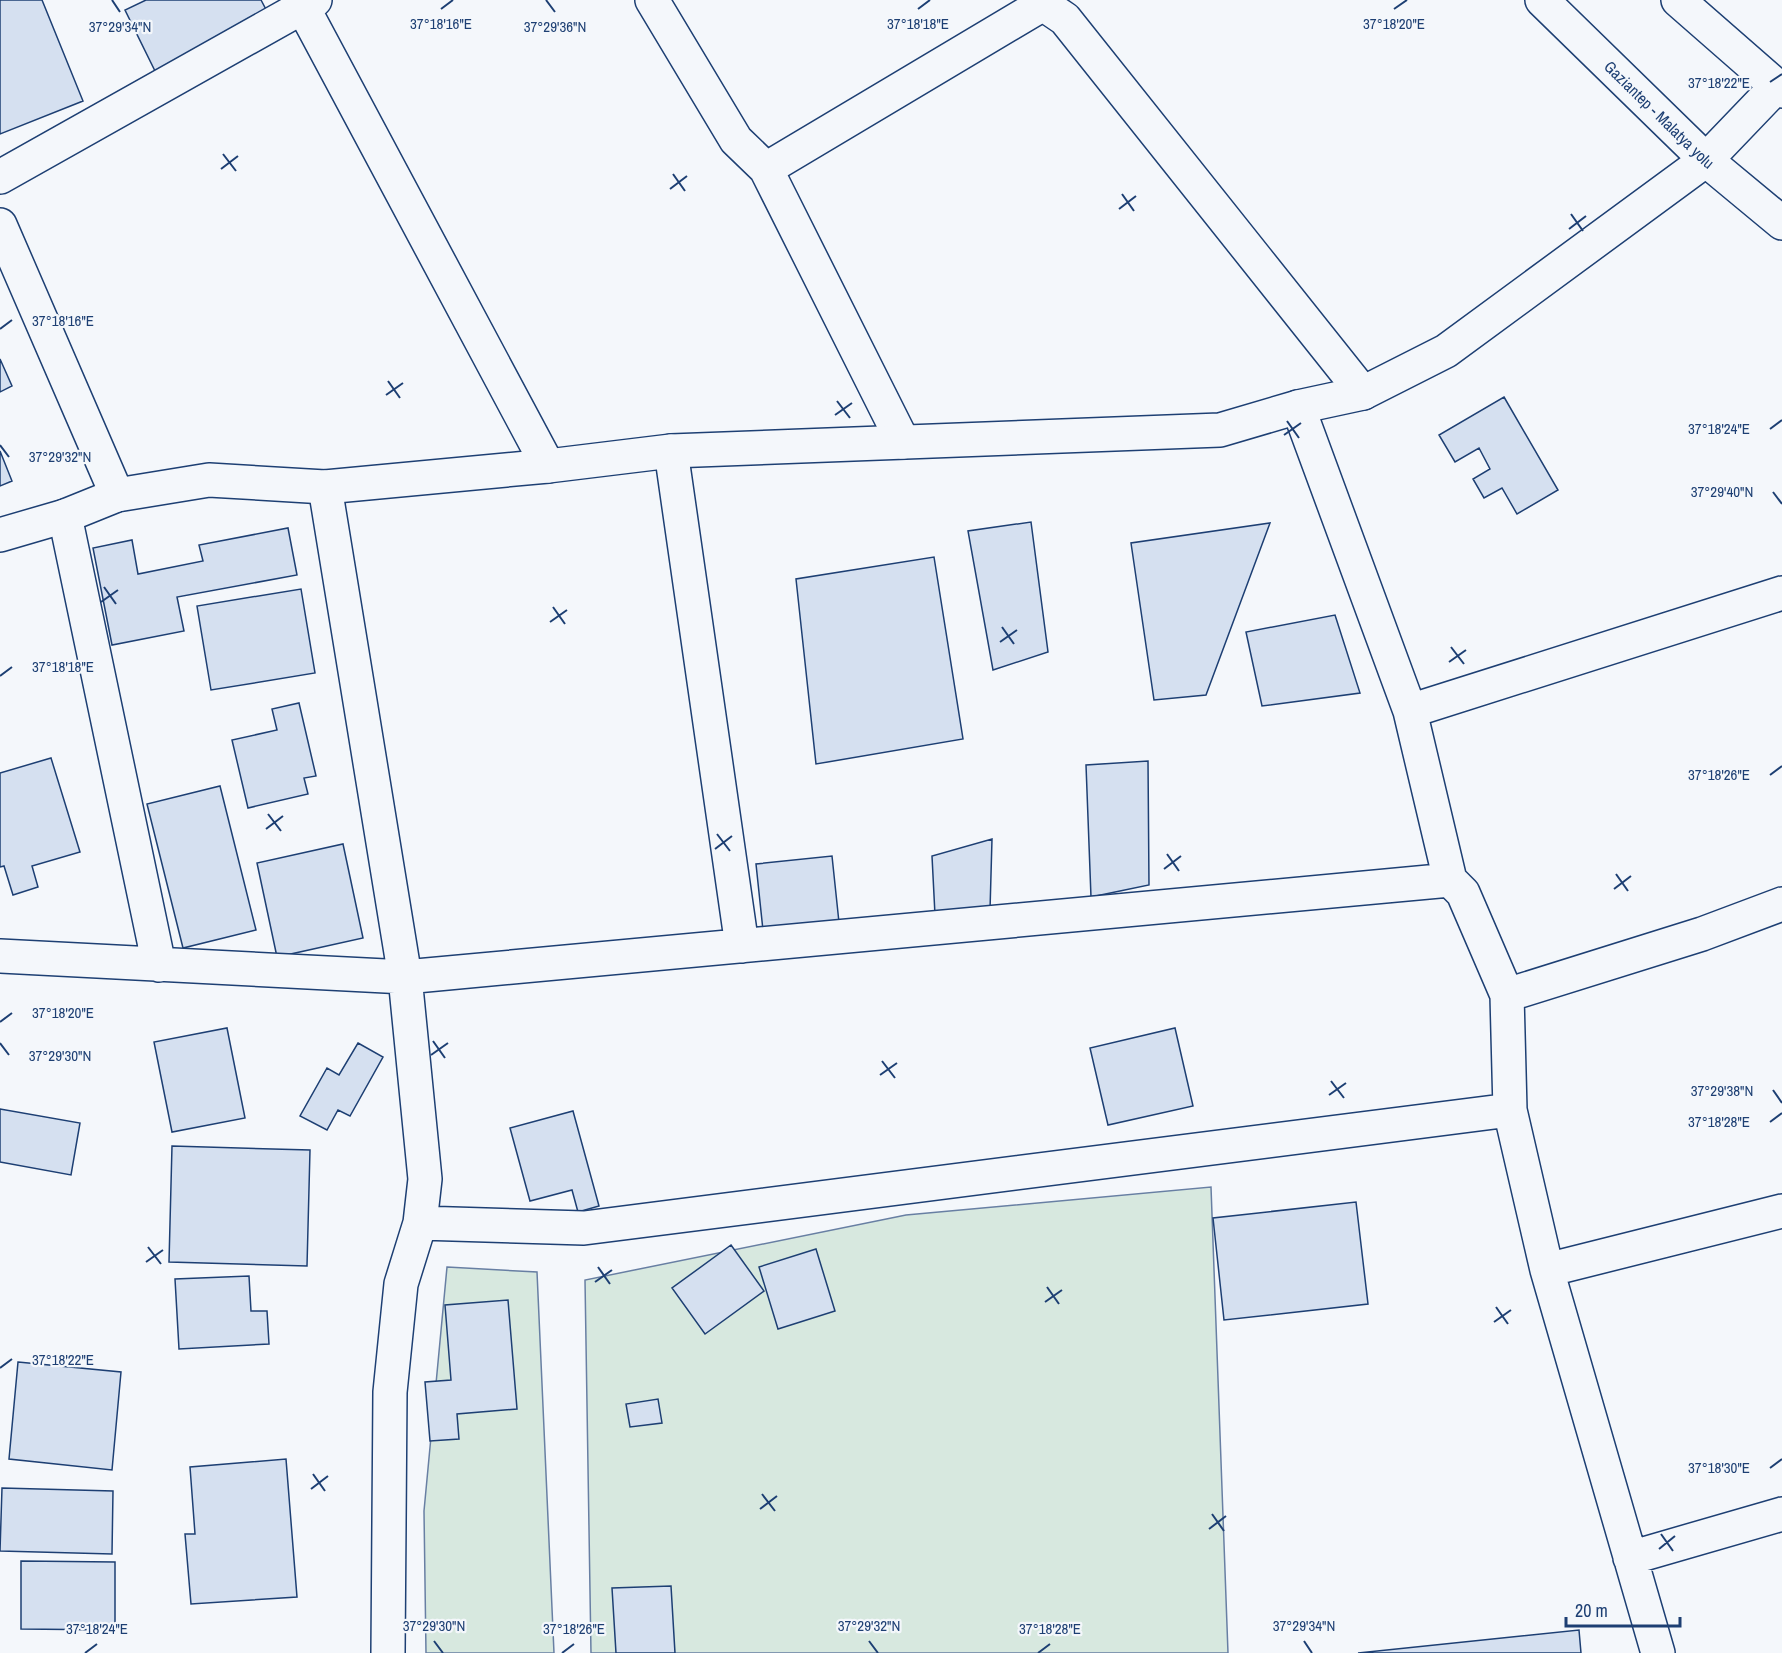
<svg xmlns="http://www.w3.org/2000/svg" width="1782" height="1653" font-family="'Archivo Narrow',sans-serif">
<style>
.green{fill:#d7e8df;stroke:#687fa3;stroke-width:1.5}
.building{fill:#d5e0f0;stroke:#1d3f73;stroke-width:1.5}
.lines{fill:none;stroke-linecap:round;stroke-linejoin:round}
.minor-casing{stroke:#1d3f73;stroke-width:36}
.tertiary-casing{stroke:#1d3f73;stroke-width:36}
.trunk-casing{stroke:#1d3f73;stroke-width:36}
.minor{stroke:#f4f7fb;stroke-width:33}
.tertiary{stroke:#f4f7fb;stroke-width:33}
.trunk{stroke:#f4f7fb;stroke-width:33}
.ticks{fill:none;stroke:#1d3f73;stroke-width:2}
.labels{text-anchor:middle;stroke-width:4.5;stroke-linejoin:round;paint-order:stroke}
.street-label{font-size:16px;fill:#1d3f73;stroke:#f4f7fb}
.ticks-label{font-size:15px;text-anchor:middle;fill:#1d3f73;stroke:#f4f7fb;stroke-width:4.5;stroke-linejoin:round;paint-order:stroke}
</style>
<rect width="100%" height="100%" fill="#f4f7fb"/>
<!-- green -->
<path class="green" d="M1211,1187L1228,1653H591L585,1280L906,1215Z
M447,1267L537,1272L554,1653H426L424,1511Z"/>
<!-- building -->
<path class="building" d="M0,0H42L83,101L0,134Z
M146,0H261L271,19L157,75L125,10Z
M0,359L12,386L0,392Z
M1504,397L1558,490L1517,514L1502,488L1484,498L1473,479L1490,469L1479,448L1455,462L1439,435Z
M0,451L12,481L0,486Z
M1031,522L1048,652L993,670L968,531Z
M1270,523L1206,695L1154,700L1131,543Z
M288,528L297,575L177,597L184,631L112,645L93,548L132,540L138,574L203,561L199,545Z
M934,557L963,739L816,764L796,579Z
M301,589L315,673L211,690L197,606Z
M1335,615L1360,693L1262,706L1246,632Z
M299,703L316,776L304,778L308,794L248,808L232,740L277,730L272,709Z
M51,758L80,852L32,866L38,887L13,895L4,866L0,867V773Z
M1148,761L1149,885L1091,897L1086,765Z
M220,786L256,930L183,948L147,804Z
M992,839L990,910L935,915L932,856Z
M343,844L363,938L277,957L257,863Z
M832,856L840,932L764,940L756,864Z
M227,1028L245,1118L172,1132L154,1042Z
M1175,1028L1193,1106L1108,1125L1090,1048Z
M358,1043L383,1057L350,1116L338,1110L327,1130L300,1116L327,1068L339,1075Z
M0,1109L80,1123L71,1175L0,1162Z
M573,1111L599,1206L578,1212L572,1190L530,1201L510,1128Z
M172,1146L310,1150L307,1266L169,1262Z
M1356,1202L1368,1304L1224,1320L1213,1218Z
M731,1245L764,1291L705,1334L672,1288Z
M816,1249L835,1311L778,1329L759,1267Z
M249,1276L251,1311H267L269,1344L179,1349L175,1279Z
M508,1300L517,1409L457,1414L459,1439L430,1441L425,1382L451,1380L445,1305Z
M18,1362L121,1372L112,1470L9,1459Z
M658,1399L662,1423L630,1427L626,1404Z
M286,1459L297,1597L191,1604L185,1534H195L190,1467Z
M2,1488L113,1491L112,1554L0,1551Z
M21,1561L115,1562V1630L21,1629Z
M671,1586L675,1653H616L612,1588Z
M1579,1630L1581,1653H1358Z"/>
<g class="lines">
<!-- minor casing -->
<g class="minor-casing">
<path id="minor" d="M299,0L548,466
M652,0L736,140L766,169L903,442
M1041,0L1043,4L1065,19L1363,393
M766,169L1043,4
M0,177L315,0
M0,225L117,495
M1298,407L1410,711L1450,880L1463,893L1507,995L1510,1110L1547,1270L1658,1653
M671,451L742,946
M325,487L405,977L425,1179L420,1223L401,1284L390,1392L388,1653
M65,516L159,965
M1410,711L1782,593
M0,956L405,977L1450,880
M1507,995L1702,934L1782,904
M420,1223L584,1228L1510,1110
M1547,1270L1782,1211
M1630,1558L1782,1514"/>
</g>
<!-- tertiary casing -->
<g class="tertiary-casing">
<path id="tertiary" d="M0,535L65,516L117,495L209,480L325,487L548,466L671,451L1220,430L1298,407L1363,393L1446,351L1706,160L1777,86"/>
</g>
<!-- trunk casing -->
<g class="trunk-casing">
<g id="trunk">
<path id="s1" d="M1542,0L1706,160L1782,223"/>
<path d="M1678,0L1782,91"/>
</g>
</g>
<!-- minor -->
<use href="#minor" class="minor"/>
<!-- tertiary -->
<use href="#tertiary" class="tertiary"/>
<!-- trunk -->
<use href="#trunk" class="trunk"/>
</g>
<!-- ticks -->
<path class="ticks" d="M112,0L120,12M546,0L555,12M441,9L453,0M918,9L930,0M1394,9L1407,0M1770,82L1782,74M223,154L236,171M221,169L238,156M673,174L685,191M670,189L687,176M1122,194L1134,211M1119,209L1136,196M1571,214L1583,231M1569,229L1586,216M0,329L12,320M388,381L400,398M386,395L403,383M837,401L850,418M835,415L852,403M1287,421L1299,438M1770,429L1782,420M1284,435L1301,423M0,445L9,457M1773,492L1782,504M104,587L116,604M101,602L118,590M553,607L565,624M550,622L567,610M1002,627L1014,644M1000,642L1017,630M1451,647L1464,664M1449,662L1466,650M0,676L12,667M1770,775L1782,766M268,814L281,831M266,829L283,816M717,834L730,851M715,849L732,836M1167,854L1179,871M1164,869L1181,856M1616,874L1628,891M1614,889L1631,876M0,1022L12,1013M433,1041L445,1058M0,1043L9,1055M431,1055L448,1043M882,1061L895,1078M880,1075L897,1063M1331,1081L1344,1098M1773,1090L1782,1103M1329,1095L1346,1083M1770,1122L1782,1113M148,1247L161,1264M146,1262L163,1250M598,1267L610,1284M595,1282L612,1270M1047,1287L1059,1304M1045,1302L1062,1290M1496,1307L1508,1324M1494,1322L1511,1310M0,1368L12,1359M1770,1468L1782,1459M313,1474L325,1491M311,1489L328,1476M762,1494L775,1511M760,1509L777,1496M1212,1514L1224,1531M1209,1529L1226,1516M1661,1534L1673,1551M1659,1549L1675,1536M434,1641L443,1653M869,1641L878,1653M1304,1641L1312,1653M85,1653L97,1644M562,1653L574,1644M1038,1653L1050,1644"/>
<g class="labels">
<!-- street labels -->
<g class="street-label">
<text dy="6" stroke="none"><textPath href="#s1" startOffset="164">Gaziantep - Malatya yolu</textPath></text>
</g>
</g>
<g class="ticks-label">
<text x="1394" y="29">37°18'20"E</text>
<text x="441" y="29">37°18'16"E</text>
<text x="918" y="29">37°18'18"E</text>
<text x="120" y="32">37°29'34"N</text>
<text x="555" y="32">37°29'36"N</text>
<text x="1719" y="88">37°18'22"E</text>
<text x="63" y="326">37°18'16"E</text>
<text x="1719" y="434">37°18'24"E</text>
<text x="60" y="462">37°29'32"N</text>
<text x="1722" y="497">37°29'40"N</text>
<text x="63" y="672">37°18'18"E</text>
<text x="1719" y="780">37°18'26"E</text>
<text x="63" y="1018">37°18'20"E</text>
<text x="60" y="1061">37°29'30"N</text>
<text x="1722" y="1096">37°29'38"N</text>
<text x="1719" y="1127">37°18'28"E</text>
<text x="63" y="1365">37°18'22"E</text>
<text x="1719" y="1473">37°18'30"E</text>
<text x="434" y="1631">37°29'30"N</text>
<text x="869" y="1631">37°29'32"N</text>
<text x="1304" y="1631">37°29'34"N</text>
<text x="97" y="1634">37°18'24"E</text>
<text x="574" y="1634">37°18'26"E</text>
<text x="1050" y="1634">37°18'28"E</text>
</g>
<!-- scale -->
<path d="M1566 1617v9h114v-9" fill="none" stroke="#1d3f73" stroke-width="3"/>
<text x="1575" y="1617" font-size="18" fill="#1d3f73" stroke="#f4f7fb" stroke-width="4.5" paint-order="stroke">20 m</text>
</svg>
